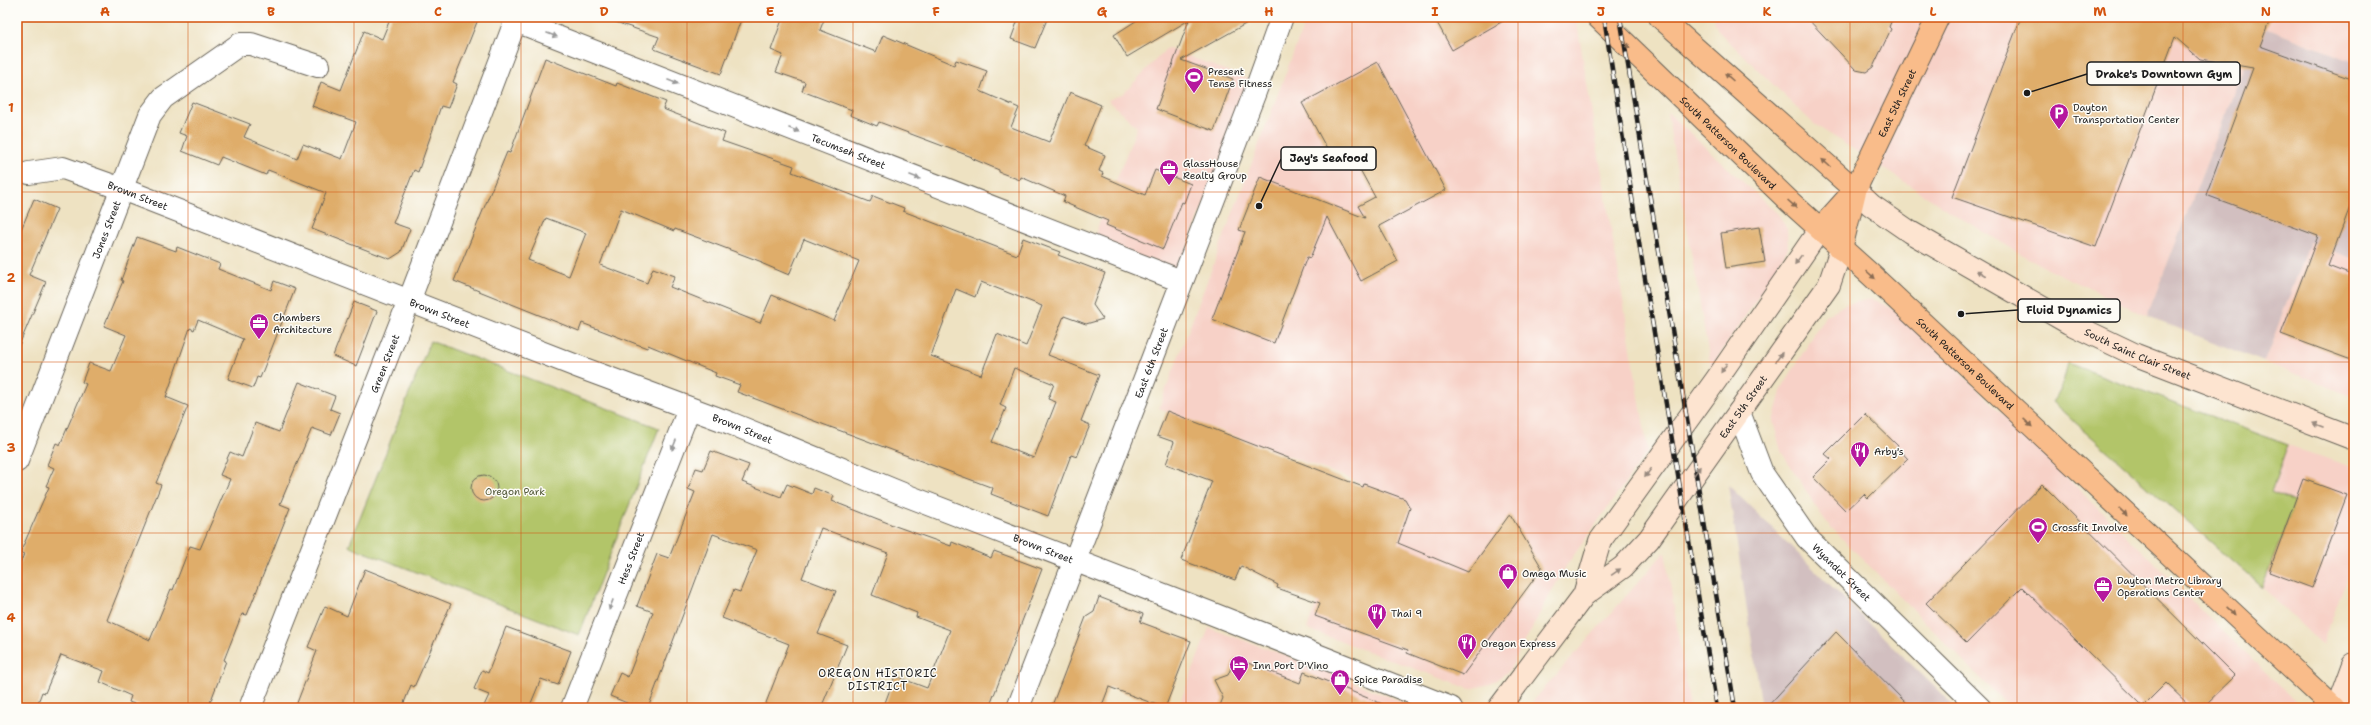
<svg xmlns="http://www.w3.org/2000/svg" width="2371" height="725" font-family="'Shantell Sans',sans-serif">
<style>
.built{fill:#f7d1c7}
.industrial{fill:#d2bfc0}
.green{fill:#b2c569;stroke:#677042}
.building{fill:#dfad6b;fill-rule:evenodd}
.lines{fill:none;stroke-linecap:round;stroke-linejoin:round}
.street-casing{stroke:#666156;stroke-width:24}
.secondary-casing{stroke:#666156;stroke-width:24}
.primary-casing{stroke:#666156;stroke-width:24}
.street{stroke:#fff;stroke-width:22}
.secondary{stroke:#fde4d0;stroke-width:22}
.primary{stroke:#f9bc8a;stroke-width:22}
.rail-casing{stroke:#1c1c1c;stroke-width:4.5}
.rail{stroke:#fdfcf7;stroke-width:3;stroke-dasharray:9;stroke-linecap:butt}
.oneway{fill:#999}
.oneway2{fill:#8a6c53}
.oneway3{fill:#988a7f}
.grid{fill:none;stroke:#d4530e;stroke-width:1;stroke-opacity:0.55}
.labels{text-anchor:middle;stroke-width:3;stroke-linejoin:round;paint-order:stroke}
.poi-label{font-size:10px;fill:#1c1c1c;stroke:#fdfcf7;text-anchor:start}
.street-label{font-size:10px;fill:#1c1c1c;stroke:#fdfcf7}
.park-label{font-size:10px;fill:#505737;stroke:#fdfcf7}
.neighbourhood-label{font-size:11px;letter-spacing:1px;fill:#1c1c1c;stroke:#fdfcf7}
.leader{fill:none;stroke:#1c1c1c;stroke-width:1.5}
.callout-dot{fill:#1c1c1c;stroke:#fdfcf7;stroke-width:1.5}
.callout{fill:#fdfcf7;stroke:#1c1c1c;stroke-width:1.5}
.callout-label{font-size:11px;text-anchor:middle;font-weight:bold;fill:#1c1c1c}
.neatline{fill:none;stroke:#d4530e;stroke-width:1.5}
.grid-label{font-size:13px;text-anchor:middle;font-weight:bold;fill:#d4530e}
</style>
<rect width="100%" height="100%" fill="#fdfcf7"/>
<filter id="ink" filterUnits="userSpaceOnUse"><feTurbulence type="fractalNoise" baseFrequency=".025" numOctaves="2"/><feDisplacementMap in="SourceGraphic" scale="8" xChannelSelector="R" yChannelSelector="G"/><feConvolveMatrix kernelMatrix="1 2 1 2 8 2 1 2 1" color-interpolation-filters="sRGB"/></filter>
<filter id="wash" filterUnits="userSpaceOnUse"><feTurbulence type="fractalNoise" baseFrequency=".012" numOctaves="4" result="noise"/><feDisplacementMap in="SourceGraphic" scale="16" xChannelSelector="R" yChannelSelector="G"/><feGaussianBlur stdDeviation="0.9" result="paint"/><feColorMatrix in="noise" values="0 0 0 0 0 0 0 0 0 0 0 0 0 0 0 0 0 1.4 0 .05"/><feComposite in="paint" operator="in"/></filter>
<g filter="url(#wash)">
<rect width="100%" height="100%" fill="#eee2c2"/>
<!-- built -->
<path class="built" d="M1307,17H1576L1648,451L1564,569L1509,671L1490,684L1470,689L1307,629L1361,483L1159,408Z
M1713,17H2354V62L2260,26L2147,316L2036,263L1954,214L1814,124L1718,31Z
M1167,48L1251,80L1173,286L1088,252L1137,127L1108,100L1124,93Z
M1667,112L1778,214L1787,229L1788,248L1775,271L1711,368Z
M2310,242L2354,259V397L2264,362Z
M1872,299L1898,311L2301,708H2010L1825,521L1781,451L1773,421L1782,388L1825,316L1846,304Z
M2288,445L2354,468V558L2322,645L2262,587L2295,502L2271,492Z
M1665,552L1690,708H1528L1534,700Z
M1209,628L1285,655L1418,708H1178Z"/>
<!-- industrial -->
<path class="industrial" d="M2260,26L2354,62V259L2310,242L2264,362L2147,316Z
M1728,485L1956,708H1762Z"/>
<!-- green -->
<path class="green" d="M430,341L659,428L579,635L349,546Z
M2068,363L2288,445L2271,492L2295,502L2262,587L2052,402L2061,390Z"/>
<g id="blocks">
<!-- building -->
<path class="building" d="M391,17H479L453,82L457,84L448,108L441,106L418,172L414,170L393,223L410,229L401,252L390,259L312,229L326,193L268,170L266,175L221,157L217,165L182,151L187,136L179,133L192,102L250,124L244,137L297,159L303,144L342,159L356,122L312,106L321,82L341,90L364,31L382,39Z
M611,17H742L721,74L654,49L659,37L610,20Z
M783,17H825L820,30L876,52L883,35L954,65L956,60L987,71L980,91L1019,108L1011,127L1049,142L1070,92L1101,105L1084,146L1105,155L1099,171L1103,173L1102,176L1145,195L1155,170L1191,184L1184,203L1182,202L1163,249L1106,225L1108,221L1063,202L1065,196L1021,177L1020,180L999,172V170L971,158L972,157L879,122L877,126L850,115L852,110L802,91L805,82L776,72L783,55L771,50Z
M1019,17H1048L1035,48L1011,39Z
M1142,17H1258L1181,60L1233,79L1214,131L1156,109L1189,20L1127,57L1114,35Z
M1434,17H1510L1452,50Z
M1806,17H1893L1889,27L1891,29L1873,67L1866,72L1856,70Z
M2021,17H2271L2260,46L2354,80V196L2328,266L2354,276V361L2281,334L2318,236L2206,195L2253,68L2200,59L2175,37L2096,247L1952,197Z
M545,58L616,86L617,83L666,102L663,109L725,133L722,141L794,166L792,172L870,202L873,196L904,208L903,211L1017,255L1023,238L1060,252L1058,255L1105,273L1093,305L1103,319L1086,324L1064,316L1048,355L1099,375L1081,421L1090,425L1077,457L1071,455L1048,516L991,494L993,488L737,392L740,385L715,376L716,373L648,345L647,348L582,323L579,331L454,281L507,152L510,153ZM621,209L674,231L675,229L762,262L761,263L789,275L804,239L859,261L834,321L772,295L760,323L670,287L675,276L653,268L647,283L600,265ZM546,218L586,233L569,276L528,260ZM981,282L1042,306L1026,346L997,334L981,375L931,356L956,289L975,297ZM1014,368L1054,384L1048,399L1056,402L1034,458L992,442L1006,408L1000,405Z
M1378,62L1446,190L1379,226L1398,261L1361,281L1327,217L1310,258L1307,257L1274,343L1212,319L1245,232L1239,230L1260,177L1365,218L1358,206L1375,197L1351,153L1334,162L1302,103Z
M34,199L57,209L29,275L46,282L17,350V239Z
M1759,227L1765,262L1726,268L1721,233Z
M137,237L176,251L177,247L220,264L218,269L271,290L274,281L295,289L260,378L257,377L253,388L228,379L243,339L198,320L194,330L190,328L166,397L188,406L156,483L161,485L107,620L150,640L171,589L173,590L190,546L200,549L230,479L220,475L230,452L242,457L255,423L279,432L299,382L335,396L330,409L340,413L331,435L312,428L280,504L290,508L247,615L242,614L224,660L226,661L208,708H145L129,702L131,696L100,682L104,671L61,655L45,693L42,692L36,708H17V570L24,554L20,553L49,487L46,486L54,468L47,465L56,443L60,445L86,384L82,382L89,363L111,371L126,335L104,326L123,281L121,280Z
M354,302L377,311L356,366L333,356Z
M1167,411L1363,487L1364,484L1405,499L1410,508L1398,543L1468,572L1510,514L1542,568L1463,675L1407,653L1408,650L1315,616L1320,603L1277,588L1278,585L1241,566L1235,580L1181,560L1212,481L1166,464L1174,442L1157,436Z
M1865,414L1898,446L1897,447L1908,459L1868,498L1864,494L1846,511L1813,477L1831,459L1825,454Z
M711,451L749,465L742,482L781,497L787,484L812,494L814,488L834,496L832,501L898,527L951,546L952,542L991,558L994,551L1042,569L989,708H883L895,676L927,688L950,630L916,617L917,613L872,595L888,553L821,528L802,578L836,591L818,634L847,645L821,708H764L789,644L722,618L734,590L740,592L757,550L713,534L648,708H625L627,703L610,696L620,673L628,677L653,612L637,606L657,554L669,558L695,492L688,489L696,468L703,470Z
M471 488a13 13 0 1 1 26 0a13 13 0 1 1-26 0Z
M2303,479L2347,495L2312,588L2269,572Z
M2042,484L2235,676L2202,708H2192L2166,683L2143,706L2022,587L1967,643L1926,603Z
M365,569L451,604L414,687L411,685L402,708H295L317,651L308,647L325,606L347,616Z
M1099,597L1143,614L1140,622L1191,641L1165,708L1109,687L1101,708H1051L1086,617L1094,612Z
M506,627L571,651L558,685L541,679L529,708H483L489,695L474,689L482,670L488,673Z
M1836,632L1911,708H1766Z
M1235,658L1300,683L1304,672L1392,708H1219L1223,698L1214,680L1228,675Z"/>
</g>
</g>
<g filter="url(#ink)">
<use href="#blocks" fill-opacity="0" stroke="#666156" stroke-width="1"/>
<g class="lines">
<!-- street casing -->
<g class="street-casing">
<g id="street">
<path id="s1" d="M516,21L1181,281"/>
<path id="s2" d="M29,173L63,168L122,189L579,367L730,423L908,496L1208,612L1451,708"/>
<path id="s3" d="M1739,412L1762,473L1807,538L1980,708"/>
<path id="s4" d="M17,461L150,115L163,98L240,44H251L318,66"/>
<path id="s5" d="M250,708L409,301L517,17"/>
<path id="s6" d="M572,708L689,409"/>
<path id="s7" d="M1018,708L1255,92L1282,17"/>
</g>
</g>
<!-- secondary casing -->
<g class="secondary-casing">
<g id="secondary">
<path id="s8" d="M1855,190L1871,205L1910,232L2069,323L2136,355L2354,439"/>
<path d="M1584,595L1600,541L1716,380L1820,229"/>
<path id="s9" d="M1499,708L1584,595L1623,567L1649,539L1829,285L1841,249"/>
<path d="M2338,708L2354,664"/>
</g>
</g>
<!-- primary casing -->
<g class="primary-casing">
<g id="primary">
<path id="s10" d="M1598,17L1790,202L1870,274L2334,708"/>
<path d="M1660,17L1855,190"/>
<path id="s11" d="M1820,229L1855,190L1938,17"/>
<path d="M1841,249L1855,191"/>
</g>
</g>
<!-- street -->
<use href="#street" class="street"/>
<!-- secondary -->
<use href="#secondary" class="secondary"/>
<!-- primary -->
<use href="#primary" class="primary"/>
<!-- rail casing -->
<g class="rail-casing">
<path id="rail" d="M1604,17L1640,249L1717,708
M1620,17L1735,708"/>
</g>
<!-- rail -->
<use href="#rail" class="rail"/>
</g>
<!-- one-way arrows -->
<defs><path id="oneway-solid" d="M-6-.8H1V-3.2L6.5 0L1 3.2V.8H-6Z"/></defs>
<g class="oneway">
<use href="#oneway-solid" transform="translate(552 35) rotate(21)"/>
<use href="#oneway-solid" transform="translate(673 82) rotate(21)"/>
<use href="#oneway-solid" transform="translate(794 130) rotate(21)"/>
<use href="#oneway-solid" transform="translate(915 177) rotate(21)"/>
<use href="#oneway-solid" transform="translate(674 445) rotate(112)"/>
<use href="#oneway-solid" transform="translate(611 605) rotate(111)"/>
</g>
<g class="oneway2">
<use href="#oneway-solid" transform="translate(1626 44) rotate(44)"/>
<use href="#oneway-solid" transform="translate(1729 77) rotate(-138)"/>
<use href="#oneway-solid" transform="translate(1826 163) rotate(-138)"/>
<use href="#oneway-solid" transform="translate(1792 204) rotate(42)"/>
<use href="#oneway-solid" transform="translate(1871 275) rotate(42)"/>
<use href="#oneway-solid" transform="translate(2028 423) rotate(43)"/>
<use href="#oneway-solid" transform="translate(2123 512) rotate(43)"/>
<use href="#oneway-solid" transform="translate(2231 611) rotate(43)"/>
</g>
<g class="oneway3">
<use href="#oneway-solid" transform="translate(1798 260) rotate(125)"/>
<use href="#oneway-solid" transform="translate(1981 273) rotate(-150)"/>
<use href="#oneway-solid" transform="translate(1779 357) rotate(-55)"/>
<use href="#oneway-solid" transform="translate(1724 368) rotate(124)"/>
<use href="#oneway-solid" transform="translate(2318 425) rotate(-159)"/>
<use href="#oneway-solid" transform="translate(1697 471) rotate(-55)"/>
<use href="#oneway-solid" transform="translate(1648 473) rotate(126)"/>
<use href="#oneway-solid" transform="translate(1616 572) rotate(-35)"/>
</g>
</g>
<!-- grid -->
<path class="grid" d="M188,17V708M354,17V708M521,17V708M687,17V708M853,17V708M1019,17V708M1186,17V708M1352,17V708M1518,17V708M1684,17V708M1850,17V708M2017,17V708M2183,17V708M17,192H2354M17,362H2354M17,533H2354"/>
<!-- icons -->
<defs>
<g id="stadium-pin" transform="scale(1)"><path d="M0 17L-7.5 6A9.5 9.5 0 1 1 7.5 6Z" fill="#b5179e" stroke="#fdfcf7"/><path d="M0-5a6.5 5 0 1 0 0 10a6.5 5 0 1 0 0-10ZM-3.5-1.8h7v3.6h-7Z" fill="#fff"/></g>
<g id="parking-pin" transform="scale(1)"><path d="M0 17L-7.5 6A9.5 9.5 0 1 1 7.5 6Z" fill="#b5179e" stroke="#fdfcf7"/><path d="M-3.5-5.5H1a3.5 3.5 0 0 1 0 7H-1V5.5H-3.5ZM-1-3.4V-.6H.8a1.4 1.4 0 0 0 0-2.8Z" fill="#fff"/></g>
<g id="office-pin" transform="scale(1)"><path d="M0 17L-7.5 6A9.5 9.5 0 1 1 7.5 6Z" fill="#b5179e" stroke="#fdfcf7"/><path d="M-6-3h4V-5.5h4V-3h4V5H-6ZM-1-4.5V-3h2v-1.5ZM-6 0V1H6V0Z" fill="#fff"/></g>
<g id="restaurant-pin" transform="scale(1)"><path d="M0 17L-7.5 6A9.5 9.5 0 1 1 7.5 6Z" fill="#b5179e" stroke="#fdfcf7"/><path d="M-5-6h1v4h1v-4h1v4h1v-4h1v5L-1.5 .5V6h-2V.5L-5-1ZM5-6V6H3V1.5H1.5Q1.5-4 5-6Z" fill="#fff"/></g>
<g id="shop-pin" transform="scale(1)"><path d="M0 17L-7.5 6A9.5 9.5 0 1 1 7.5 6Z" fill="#b5179e" stroke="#fdfcf7"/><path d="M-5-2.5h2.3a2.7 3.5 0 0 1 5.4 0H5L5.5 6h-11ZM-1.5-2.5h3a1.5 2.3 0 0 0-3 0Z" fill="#fff"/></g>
<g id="hotel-pin" transform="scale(1)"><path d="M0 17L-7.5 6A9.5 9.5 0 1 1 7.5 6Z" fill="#b5179e" stroke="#fdfcf7"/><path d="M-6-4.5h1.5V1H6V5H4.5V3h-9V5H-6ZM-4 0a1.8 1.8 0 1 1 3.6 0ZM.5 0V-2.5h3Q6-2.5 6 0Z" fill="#fff"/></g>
</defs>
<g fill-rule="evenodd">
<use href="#stadium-pin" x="1194" y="77"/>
<use href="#parking-pin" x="2059" y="113"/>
<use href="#office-pin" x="1169" y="169"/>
<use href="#office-pin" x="259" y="323"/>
<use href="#restaurant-pin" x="1860" y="451"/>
<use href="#stadium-pin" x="2038" y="527"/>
<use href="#shop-pin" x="1508" y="573"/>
<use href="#office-pin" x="2103" y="586"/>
<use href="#restaurant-pin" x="1377" y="613"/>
<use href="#restaurant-pin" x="1467" y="643"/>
<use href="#hotel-pin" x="1239" y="665"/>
<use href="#shop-pin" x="1340" y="679"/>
</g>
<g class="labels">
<!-- poi labels -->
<g class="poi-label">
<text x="1208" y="75">Present<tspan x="1208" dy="12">Tense Fitness</tspan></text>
<text x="2073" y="111">Dayton<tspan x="2073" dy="12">Transportation Center</tspan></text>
<text x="1183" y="167">GlassHouse<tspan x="1183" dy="12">Realty Group</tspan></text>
<text x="273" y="321">Chambers<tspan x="273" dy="12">Architecture</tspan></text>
<text x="1874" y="455">Arby's</text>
<text x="2052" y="531">Crossfit Involve</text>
<text x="1522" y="577">Omega Music</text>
<text x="2117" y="584">Dayton Metro Library<tspan x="2117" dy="12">Operations Center</tspan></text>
<text x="1391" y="617">Thai 9</text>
<text x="1481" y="647">Oregon Express</text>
<text x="1253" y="669">Inn Port D'Vino</text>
<text x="1354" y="683">Spice Paradise</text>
</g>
<!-- street labels -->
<g class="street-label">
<text dy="4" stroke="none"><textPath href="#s11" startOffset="149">East 5th Street</textPath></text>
<text dy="4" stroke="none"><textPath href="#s10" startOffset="181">South Patterson Boulevard</textPath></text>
<text dy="4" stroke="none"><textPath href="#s1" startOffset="357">Tecumseh Street</textPath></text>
<text dy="4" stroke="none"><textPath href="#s2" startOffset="114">Brown Street</textPath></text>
<text dy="4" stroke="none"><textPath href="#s4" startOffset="248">Jones Street</textPath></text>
<text dy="4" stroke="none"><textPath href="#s2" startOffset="438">Brown Street</textPath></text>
<text dy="4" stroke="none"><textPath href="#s8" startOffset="328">South Saint Clair Street</textPath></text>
<text dy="4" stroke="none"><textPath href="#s5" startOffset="370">Green Street</textPath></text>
<text dy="4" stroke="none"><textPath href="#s7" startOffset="370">East 6th Street</textPath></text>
<text dy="4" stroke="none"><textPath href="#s10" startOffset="505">South Patterson Boulevard</textPath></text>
<text dy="4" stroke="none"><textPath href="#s9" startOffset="390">East 5th Street</textPath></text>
<text dy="4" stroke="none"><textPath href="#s2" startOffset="762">Brown Street</textPath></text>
<text dy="4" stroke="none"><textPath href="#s2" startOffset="1086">Brown Street</textPath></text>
<text dy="4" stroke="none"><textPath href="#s6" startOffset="161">Hess Street</textPath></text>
<text dy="4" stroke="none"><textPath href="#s3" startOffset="193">Wyandot Street</textPath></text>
</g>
<!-- park labels -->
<g class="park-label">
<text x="515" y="495">Oregon Park</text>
</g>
<!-- neighbourhood labels -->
<g class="neighbourhood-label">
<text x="878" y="677">OREGON HISTORIC<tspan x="878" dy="13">DISTRICT</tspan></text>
</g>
</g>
<!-- callouts -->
<path class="leader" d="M2027 93L2087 74M1259 206L1281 159M1961 314L2018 310"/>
<g class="callout-dot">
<circle cx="2027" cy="93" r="4"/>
<circle cx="1259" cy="206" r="4"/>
<circle cx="1961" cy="314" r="4"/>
</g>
<g class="callout">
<rect x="2087" y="62" width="153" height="23" rx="4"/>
<rect x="1281" y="147" width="95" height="23" rx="4"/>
<rect x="2018" y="299" width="102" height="23" rx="4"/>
</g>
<g class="callout-label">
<text x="2164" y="78">Drake's Downtown Gym</text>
<text x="1329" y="162">Jay's Seafood</text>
<text x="2069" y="314">Fluid Dynamics</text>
</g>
<!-- margin -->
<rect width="2371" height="725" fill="none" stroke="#fdfcf7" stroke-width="44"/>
<rect x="22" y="22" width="2327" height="681" class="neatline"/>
<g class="grid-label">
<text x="105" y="16">A</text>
<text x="271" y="16">B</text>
<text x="438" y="16">C</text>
<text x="604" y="16">D</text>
<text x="770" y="16">E</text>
<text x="936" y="16">F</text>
<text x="1102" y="16">G</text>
<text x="1269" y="16">H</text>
<text x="1435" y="16">I</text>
<text x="1601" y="16">J</text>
<text x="1767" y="16">K</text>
<text x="1933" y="16">L</text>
<text x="2100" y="16">M</text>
<text x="2266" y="16">N</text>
<text x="11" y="112">1</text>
<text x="11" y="282">2</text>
<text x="11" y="452">3</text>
<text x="11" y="622">4</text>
</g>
</svg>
